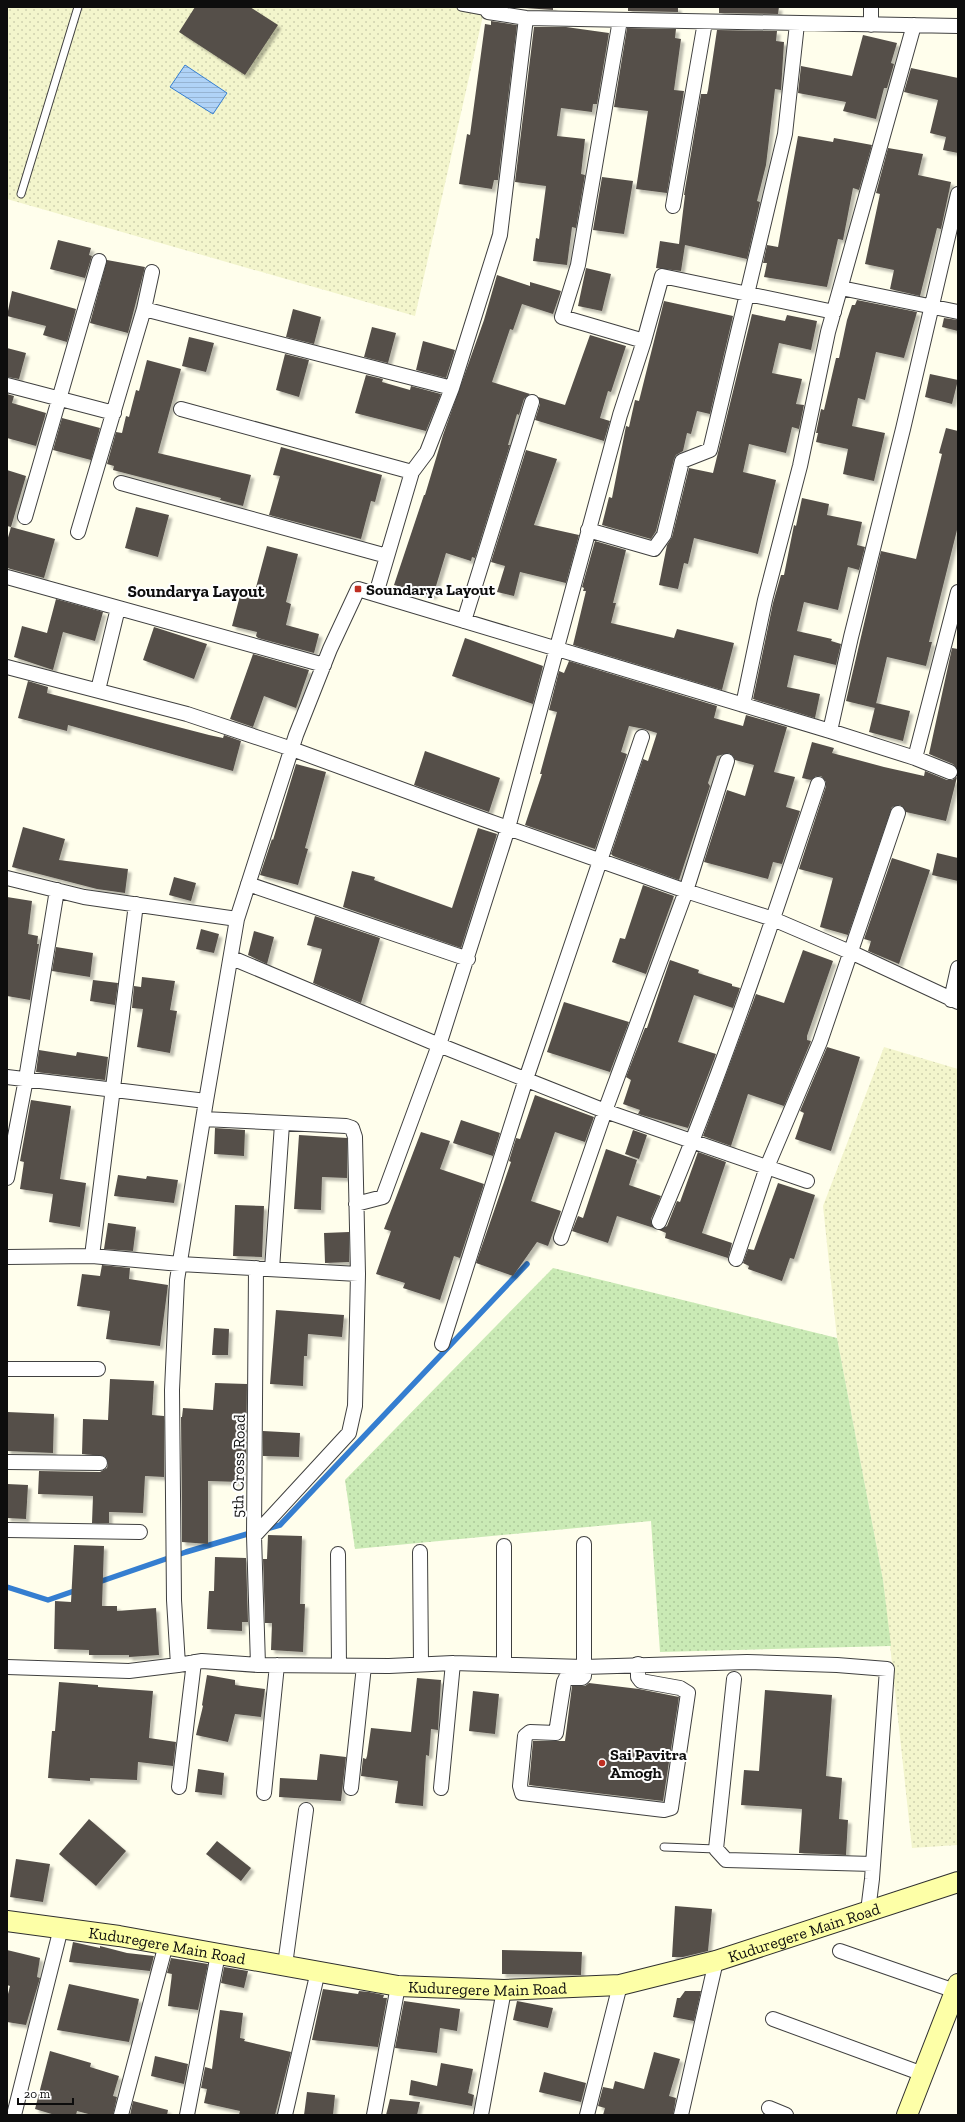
<svg xmlns="http://www.w3.org/2000/svg" width="965" height="2122" font-family="'Zilla Slab',serif">
<style>
.farmland{fill:url(#farmland-dots)}
.park{fill:url(#park-dots)}
.water{fill:url(#water-rules);stroke:#357ed0}
.lines{fill:none;stroke-linecap:round;stroke-linejoin:round}
.stream{stroke:#357ed0;stroke-width:5.5}
.building{fill:#554f49;filter:url(#shadow)}
.lane-casing{stroke:#404040;stroke-width:9}
.street-casing{stroke:#404040;stroke-width:16}
.secondary-casing{stroke:#2f2f2f;stroke-width:22}
.lane{stroke:#fff;stroke-width:7}
.street{stroke:#fff;stroke-width:14}
.secondary{stroke:#fdffa7;stroke-width:20}
.poi-dot{fill:#bf2f22;stroke:#fff;stroke-width:1.5}
.labels{text-anchor:middle;stroke-width:4;stroke-linejoin:round;paint-order:stroke}
.poi-label{font-size:16px;font-weight:bold;fill:#0d0d0d;stroke:#fff;text-anchor:start}
.street-label{font-size:16px;fill:#0d0d0d;stroke:#fff}
.neighbourhood-label{font-size:17px;font-weight:bold;fill:#0d0d0d;stroke:#fff}
</style>
<defs>
<pattern id="farmland-dots" width="8" height="8" patternUnits="userSpaceOnUse"><rect width="8" height="8" fill="#f3f5cc"/><path d="M2 2h.1M6 6h.1" fill="none" stroke="#cfd1ae" stroke-width="1.8" stroke-linecap="round"/></pattern>
<pattern id="park-dots" width="8" height="8" patternUnits="userSpaceOnUse"><rect width="8" height="8" fill="#caeab5"/><path d="M2 2h.1M6 6h.1" fill="none" stroke="#acc89a" stroke-width="1.8" stroke-linecap="round"/></pattern>
<pattern id="water-rules" width="6" height="5" patternUnits="userSpaceOnUse"><rect width="6" height="5" fill="#b0d3f7"/><path d="M0 2.5h6" fill="none" stroke="#96b4d3"/></pattern>
<filter id="shadow"><feDropShadow dx="3.5" dy="3.5" stdDeviation="1" flood-color="#0004"/></filter>
</defs>
<rect width="100%" height="100%" fill="#fffeec"/>
<!-- farmland -->
<path class="farmland" d="M7,7H485L415,316L7,199Z
M884,1047L958,1069V1845L912,1848L883,1580L837,1338L823,1206Z"/>
<!-- park -->
<path class="park" d="M553,1268L837,1338L883,1580L891,1646L660,1652L651,1521L355,1549L345,1480Z"/>
<!-- water -->
<path class="water" d="M185,65L227,93L213,114L170,87Z"/>
<g class="lines">
<!-- stream -->
<path class="stream" d="M266,1529L280,1525L527,1264
M96,1583L186,1552L254,1532
M7,1587L48,1600L77,1590"/>
</g>
<!-- building -->
<path class="building" d="M195,7H250L278,25L245,75L179,32Z
M511,7H553V10Z
M628,7H678V12L628,11Z
M719,7H779L778,14L719,13Z
M491,21L517,25L498,180H494L492,189L459,184L467,134L470,135L485,24L491,25Z
M534,27H566L609,33L597,104H593L592,112L561,108L557,136L585,139L581,174L585,175L576,228L572,227L567,265L533,261L536,238L539,239L546,186L515,182Z
M627,28L676,29L675,38L681,39L674,90L684,91L667,193L636,189L648,111L614,107Z
M717,30L777,31L776,41L784,42L781,90L775,89L766,165L757,201L760,202L747,259L685,245L681,271L656,268L660,241L679,244L685,195H684L701,94H707L708,90Z
M863,35L897,43L891,63L894,64L887,88H884L876,119L843,111L846,102L798,93L801,66L852,76Z
M911,68L958,78V153L943,150L946,137L930,133L938,100L904,92Z
M798,136L833,142L834,138L872,145L859,190L853,188L843,240L838,239L827,287L764,277L767,263H763L767,245L778,247Z
M888,148L923,154L918,175L951,182L941,229L937,228L920,296L890,289L894,270L865,264L880,194L876,193Z
M602,177L633,181L624,234L593,230Z
M58,240L91,248L89,255L92,256L85,278L50,269Z
M107,260L145,267L128,333L90,323Z
M586,268L611,274L602,311L578,306Z
M497,275L530,286V282L561,291L553,314L522,304L513,330L510,329L492,382L530,394L524,399L519,415L517,414L508,445H510L475,558L472,557L471,561L446,553L433,596L394,585L424,495H425L443,435L484,320Z
M12,291L76,309L67,342L43,335L46,326L7,316Z
M857,300L917,312L904,358L876,352L865,400L858,398L852,426L885,433L874,481L843,474L848,449L816,442L818,433H816L821,409L824,410L836,358H839L847,320L852,305H855Z
M664,301L733,316L710,414L697,411L691,434L687,433L683,451L676,455L674,459L656,531L651,539L602,525L609,497L612,498L626,426L629,427L635,400L639,401Z
M293,309L321,317L314,344L286,337Z
M752,314L785,321L787,315L817,321L811,350L779,343L772,373L802,379L796,404L804,405L799,429L792,427L786,453L749,444L743,472L776,480L758,554L694,538L688,564L684,563L678,589L659,585L667,545L672,537L689,468L713,473Z
M944,318L958,320V331L942,327Z
M372,327L396,333L388,363L364,357Z
M590,335L626,346L611,392L608,391L600,418L610,421L604,441L535,420L540,404L538,397L565,405Z
M189,337L214,343L206,372L182,366Z
M423,341L455,350L446,378L416,370Z
M7,348L26,353L19,379L7,377Z
M285,354L309,360L299,397L276,390Z
M147,360L181,369L158,453L251,475L243,506L220,500L221,498L113,470L114,466L107,464L116,432L122,433L126,416L129,417L136,390L139,391Z
M930,374L958,380L952,404L925,397Z
M366,375L383,379L382,382L410,390L411,386L441,394L426,431L355,413Z
M7,394L14,396L12,403L46,413L36,446L7,438Z
M62,418L100,428L91,460L53,450Z
M946,428L958,431V526L929,642H932L926,666L887,657L875,708L846,701L881,551L916,559L942,454L939,453Z
M281,447L382,475L375,502L371,501L361,539L269,515L280,476L273,475Z
M526,450L557,459L534,525L579,535L566,583L520,572L514,596L497,592L505,566L491,562Z
M7,470L26,476L11,527L7,526Z
M802,498L829,504L827,515L862,522L857,545L865,547L859,570L848,567L838,610L804,602L797,631L832,639L831,641L841,644L836,665L794,655L787,687L820,694L815,718L753,699L773,603L781,575H784L794,525L796,526Z
M136,507L169,515L158,557L125,548Z
M11,527L55,539L44,578L7,568V541Z
M595,541L626,550L613,603H616L611,623L674,638L677,629L734,643L722,690L573,645L586,591H583L584,588L582,587Z
M267,546L298,554L286,602L291,604L286,625L319,634L314,653L258,638L256,636L257,632L232,626L242,588L255,591Z
M56,599L103,612L95,641L63,632L53,670L14,657L22,626L47,633Z
M154,627L207,644L194,679L143,660Z
M465,638L543,666L533,704L452,676Z
M952,648L958,649V770L953,764L929,754Z
M253,654L309,670L296,708L264,696L253,727L230,719Z
M569,661L717,706L714,718L743,726L746,715L787,727L774,772L795,777L786,807L800,811L782,864L773,862L768,879L704,862L727,790L745,796L754,765L735,760L733,756L729,753L717,756L708,783L710,786L679,880L613,856L611,854L643,759L648,761L657,733L644,729L629,726L621,752L627,754L595,849L525,825L542,774H540L557,712L549,710L559,671L564,673Z
M28,681L48,687L47,693L209,735L223,738L224,735L241,741L233,771L68,725L67,731L18,718Z
M876,703L910,711L903,741L869,732Z
M812,742L834,748L832,753L884,767L924,776L925,771L947,780H952L957,777L946,821L906,812L900,805L892,807L848,935L820,927L833,878L799,869L826,786V782L821,776H816L811,780L802,778Z
M425,751L500,778L489,812L414,785Z
M296,764L326,772L305,848L308,849L298,885L260,875L272,839L273,840Z
M23,827L65,839L59,860L128,869L125,893L97,889L12,867Z
M478,828L497,834L461,948L343,907L352,871L375,877L374,880L452,908Z
M937,853L958,858V881L932,875Z
M892,858L930,870L899,964L868,951L871,941L864,939Z
M174,877L196,883L191,901L169,895Z
M643,885L674,896L646,974L612,962L620,938L625,939Z
M7,897L32,901L28,934L38,936L37,944H39L30,1000L7,996Z
M315,916L380,938L361,1003L313,983L322,949L307,945Z
M201,929L219,934L214,953L196,949Z
M254,931L274,937L267,964L248,955Z
M56,947L93,953L90,977L52,971Z
M803,950L833,961L807,1036V1040L811,1041L784,1106L748,1094L731,1146L703,1136L756,994L784,1003Z
M670,960L699,970L698,973L732,984V986L740,988L733,1008L694,995L678,1042L716,1054L688,1128L638,1114L640,1110L623,1104L631,1080L626,1077L645,1028H647Z
M142,977L175,981L170,1010L177,1011L170,1053L137,1047L143,1009L132,1008L134,986L141,987Z
M93,980L118,983L115,1005L90,1001Z
M564,1002L629,1022L610,1072L547,1052Z
M827,1047L860,1057L831,1151L795,1139L804,1113L800,1111Z
M39,1050L76,1056L77,1052L108,1057L105,1080L36,1072Z
M535,1095L594,1117L585,1142L555,1132L531,1201L561,1211L548,1246L537,1242L513,1276L476,1263L511,1162L509,1161L516,1138L520,1139Z
M31,1100L71,1106L60,1179L86,1183L80,1227L49,1222L53,1194L20,1189L24,1162L20,1161Z
M461,1120L500,1133L493,1156L453,1143Z
M215,1128L245,1130L244,1156L214,1154Z
M633,1130L647,1135L639,1159L625,1154Z
M421,1132L450,1141L440,1169L484,1184L460,1258L454,1256L440,1300L403,1288L405,1283L376,1274L391,1231L384,1229Z
M299,1135L347,1138V1178L322,1177L321,1210L294,1209Z
M606,1149L637,1160L629,1185L661,1196L651,1219V1223L654,1228L617,1216L608,1243L572,1231L578,1216L583,1218Z
M698,1152L726,1162L702,1233L732,1243L728,1258L665,1238L666,1233L659,1230L667,1226L677,1201L680,1202Z
M118,1175L146,1179L147,1176L178,1180L174,1203L114,1196Z
M778,1183L815,1195L794,1259L790,1258L782,1281L748,1269L749,1266L743,1263L748,1249L754,1250Z
M235,1205L264,1206L262,1257L233,1256Z
M108,1223L136,1227L133,1251L104,1249Z
M349,1232V1262L325,1263L324,1233Z
M102,1265L130,1268L129,1279L168,1285L160,1346L106,1339L110,1311L77,1306L82,1274L100,1276Z
M276,1310L344,1315L342,1337L308,1334L307,1356H304L303,1386L270,1384Z
M214,1328L229,1329L228,1355H212Z
M110,1379L154,1381L152,1415L164,1416V1477L145,1476L143,1513L109,1512V1523H92L93,1496L38,1494L39,1471L100,1472L107,1468L108,1463L104,1456L82,1454L83,1419L108,1420Z
M215,1383L247,1384L246,1455H243L242,1482L208,1481V1544L182,1542L181,1417H182L183,1408L213,1410Z
M7,1412L54,1414L53,1453L7,1451Z
M263,1431L300,1433L299,1457L263,1456Z
M7,1484L28,1485L26,1519L7,1518Z
M268,1535L302,1536L300,1604H305L303,1652L271,1650L272,1623H265L263,1559H267Z
M74,1545L104,1546L102,1606H117V1611L156,1608L159,1655L129,1657V1655H89V1650L54,1649L55,1601L71,1602Z
M215,1557L246,1558L248,1622H242V1631L207,1629L209,1591H214Z
M207,1675L235,1680V1685L265,1689L261,1717L235,1714L228,1742L196,1735L203,1706L202,1705Z
M417,1678L441,1680L438,1730L431,1729L429,1756L426,1755L423,1806L395,1803L398,1781L361,1776L363,1758L366,1759L367,1756L371,1728L411,1732Z
M59,1682L98,1685V1687L153,1691L149,1738L176,1742L173,1766L138,1762L137,1780L90,1778V1781L48,1778L52,1731H55Z
M589,1683L639,1689L679,1697L663,1801L529,1785L533,1741H565L572,1686H585Z
M765,1690L832,1695L826,1776L842,1778L839,1819L848,1820L846,1855L799,1853L802,1809L741,1805L744,1770L759,1771Z
M473,1691L499,1694L495,1734L469,1731Z
M320,1754L346,1757L341,1801L279,1797L280,1778L317,1780Z
M198,1769L224,1773L222,1795L195,1792Z
M89,1819L126,1851L96,1886L59,1854Z
M217,1841L251,1868L241,1881L206,1854Z
M16,1859L50,1864L43,1902L10,1897Z
M675,1906L712,1909L708,1951L683,1957H672Z
M73,1942L100,1948V1946L127,1953L154,1956L150,1971L69,1962Z
M7,1950L40,1958L37,1977L40,1978L26,2025L7,2022V1998L10,1986L7,1985Z
M502,1950L582,1952L581,1975L502,1974Z
M171,1958L208,1964L198,2010L168,2006L172,1974L167,1973Z
M224,1967L248,1971L244,1988L221,1983Z
M69,1984L139,1999L129,2042L57,2030Z
M323,1989L358,1994L359,1991L369,1992L384,1995L383,1998H387L378,2047L312,2040Z
M685,1991H701L694,2021L673,2017L677,1998H680Z
M404,2001L460,2009L457,2031L440,2028L437,2053L395,2048Z
M517,2001L553,2008L548,2028L513,2020Z
M220,2010L243,2013L240,2038L245,2039L244,2041L291,2052L275,2115H239L240,2111L204,2103L207,2089L201,2088L205,2067L212,2069Z
M50,2051L91,2063L90,2067L119,2076L113,2096L117,2097L113,2115H92L77,2111L76,2115H55L35,2109Z
M654,2052L680,2059L669,2096L676,2098L673,2115H603L605,2108L598,2106L603,2087L613,2089L615,2081L644,2089Z
M155,2056L188,2064L184,2084L151,2076Z
M441,2063L473,2069L468,2093L474,2095L472,2106L409,2095L411,2080L437,2086Z
M544,2072L586,2083L581,2102L539,2092Z
M307,2092L335,2095L333,2115H304Z
M390,2099L420,2102L417,2115H386Z
M133,2101L168,2110L167,2115H130Z"/>
<g class="lines">
<!-- lane casing -->
<g class="lane-casing">
<path id="lane" d="M461,7L488,12
M21,194L78,7
M664,1847L716,1849"/>
</g>
<!-- street casing -->
<g class="street-casing">
<path id="street" d="M871,7V25
M488,12L526,18L958,26
M620,20L578,265L562,317L644,341
M673,206L705,22
M841,288L958,312
M144,309L152,272
M7,385L114,413
M181,409L412,472
M121,483L387,556
M25,517L99,261
M588,530L654,549L664,535L682,461L710,450L785,134L797,24
M78,532L144,309L452,388
M7,577L324,665
M376,594L412,472L427,452L452,388L500,235L526,18
M464,621L532,402
M7,667L187,714L292,749L477,817L686,891L773,919L857,955L958,1002
M98,690L118,608
M743,705L765,600L800,466L828,332L914,25
M830,731L851,637L903,429L958,194
M915,758L958,592
M7,878L84,897L237,919
M248,884L468,959
M232,958L439,1045L605,1111L807,1181
M951,1000L958,968
M7,1077L206,1101
M203,1119L346,1126L352,1128L355,1137L358,1274L355,1406L349,1433L254,1536
M7,1178L26,1079L57,890
M356,1204L383,1197L439,1045L508,828L620,415L644,341L662,276L834,312
M659,1222C720,1079 769,932 818,784
M561,1238L605,1111L686,891L727,761
M92,1256L136,904
M7,1257L92,1256L180,1264L358,1274
M736,1259L767,1167L820,1042L898,813
M256,1268L254,1536L258,1665
M272,1269L282,1124
M442,1344L526,1079L642,737
M7,1369H98
M7,1462L100,1463
M7,1530L140,1532
M584,1544V1676L582,1678H566L564,1682L556,1733L530,1732L525,1736L520,1786L522,1793L664,1810L671,1808L688,1693L680,1688L641,1681L638,1677V1664
M504,1546V1664
M420,1552L421,1664
M338,1554L339,1666
M7,1667L129,1671L178,1665
M734,1679L716,1849L726,1860L873,1864
M179,1787L194,1662
M351,1788L364,1666
M441,1788L453,1663
M264,1793L277,1665
M868,1911L872,1879L887,1669L837,1665L747,1662L584,1667L453,1663L389,1666L258,1665L202,1661L178,1665L174,1600L172,1390L177,1280L206,1101L237,919L296,735L330,649L358,589L830,731L915,758L950,772
M840,1951L958,1992
M285,1965L306,1810
M773,2019L923,2074
M769,2108L786,2115
M14,2115L61,1928
M121,2115L166,1944
M187,2115L218,1954
M285,2115L318,1971
M374,2115L398,1986
M481,2115L504,1990
M587,2115L620,1985
M681,2115L716,1961"/>
</g>
<!-- secondary casing -->
<g class="secondary-casing">
<g id="secondary">
<path id="s1" d="M7,1921L119,1936L398,1986L504,1990L620,1985L716,1961L958,1882"/>
<path d="M907,2115L958,1984"/>
</g>
</g>
<!-- lane -->
<use href="#lane" class="lane"/>
<!-- street -->
<use href="#street" class="street"/>
<!-- secondary -->
<use href="#secondary" class="secondary"/>
</g>
<!-- markers -->
<g class="poi-dot">
<rect x="354" y="585" width="8" height="8" rx="2"/>
<circle cx="602" cy="1763" r="4"/>
</g>
<g class="labels">
<!-- poi labels -->
<g class="poi-label">
<text x="366" y="595">Soundarya Layout</text>
<text x="610" y="1760">Sai Pavitra<tspan x="610" dy="18">Amogh</tspan></text>
</g>
<!-- street labels -->
<g class="street-label">
<text transform="translate(238 1466) rotate(-89)" y="6">5th Cross Road</text>
<text dy="6" stroke="none"><textPath href="#s1" startOffset="810">Kuduregere Main Road</textPath></text>
<text dy="6" stroke="none"><textPath href="#s1" startOffset="162">Kuduregere Main Road</textPath></text>
<text dy="6" stroke="none"><textPath href="#s1" startOffset="486">Kuduregere Main Road</textPath></text>
</g>
<!-- neighbourhood labels -->
<g class="neighbourhood-label">
<text x="196" y="597">Soundarya Layout</text>
</g>
</g>
<!-- border -->
<rect width="965" height="2122" fill="none" stroke="#0d0d0d" stroke-width="16"/>
<!-- scale -->
<path d="M18 2098v6h55v-6" fill="none" stroke="#0d0d0d" stroke-width="2"/>
<text x="24" y="2098" font-size="12" fill="#0d0d0d" stroke="#ffffff" stroke-width="3" paint-order="stroke">20 m</text>
</svg>
